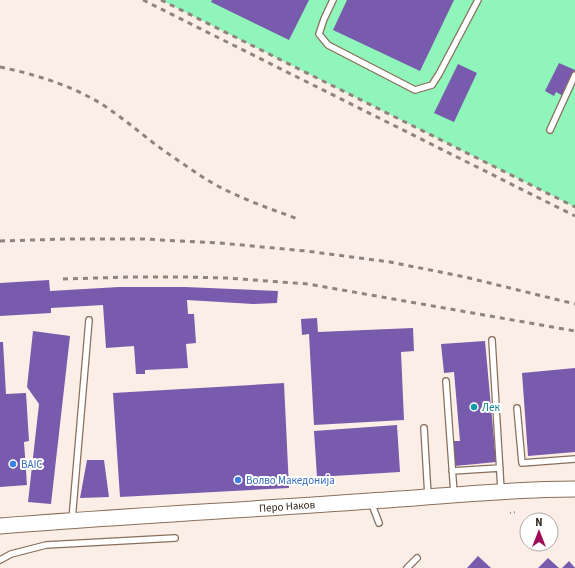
<svg xmlns="http://www.w3.org/2000/svg" width="575" height="568" font-family="'Source Sans 3',sans-serif">
<style>
.green{fill:#90f5ba}
.building{fill:#785bad}
.lines{fill:none;stroke-linecap:round;stroke-linejoin:round}
.lane-casing{stroke:#896e5b;stroke-width:8}
.secondary-casing{stroke:#896e5b;stroke-width:17}
.path{stroke:#9a8d85;stroke-width:2;stroke-dasharray:1 3;stroke-linecap:butt}
.lane{stroke:#fff;stroke-width:5.5}
.secondary{stroke:#fff;stroke-width:15}
.rail{stroke:#8f837b;stroke-width:3;stroke-dasharray:5 5;stroke-linecap:butt}
.culture-dot{fill:#0f9aa8;stroke:#fff;stroke-width:1.5}
.shop-dot{fill:#3f7fe0;stroke:#fff;stroke-width:1.5}
.labels{text-anchor:middle;stroke-width:4;stroke-linejoin:round;paint-order:stroke}
.culture-label{font-size:11px;fill:#0d838f;stroke:#fff;text-anchor:start}
.shop-label{font-size:11px;fill:#366cbe;stroke:#fff;text-anchor:start}
.street-label{font-size:11px;fill:#31251d;stroke:#fff}
</style>
<rect width="100%" height="100%" fill="#fbeee6"/>
<!-- green -->
<path class="green" d="M161,0H575V207Z"/>
<!-- building -->
<path class="building" d="M212,0H309L289,40L211,2Z
M347,0H454L420,71L333,30Z
M559,63L575,70L563,96L556,92L554,96L545,91Z
M458,64L477,73L454,122L434,113Z
M49,280L50,291L119,287H185L278,291L277,303L253,304L187,300L188,314H194L196,343L186,344L188,368L145,370V374H136L134,346L106,348L103,305L51,308V313L0,316V283Z
M317,318L318,332L413,328L414,351L401,352L404,420L314,425L309,334L302,335L301,319Z
M33,331L70,336L51,504L28,502L39,404L27,387Z
M485,341L496,462L455,466L453,441H460L454,372L444,373L441,344Z
M0,342H3L6,394L26,393L29,441L24,442L27,485L0,487Z
M575,368V452L528,456L522,373Z
M284,383L289,488L120,497L113,393Z
M397,425L400,472L317,477L314,431Z
M87,460H104L109,497L80,498Z
M478,556L491,568H467Z
M548,558L559,568H538Z
M569,561L575,568H562Z"/>
<g class="lines">
<!-- lane casing -->
<g class="lane-casing">
<path id="lane" d="M333,0L324,19L319,34L328,45L415,90L432,85L439,74L478,0
M550,130L575,75
M492,340L501,490
M446,381L454,494
M517,408L522,463L575,459
M424,428L428,496
M452,471L500,468
M371,502L379,523
M72,520L89,320
M0,560L11,554L46,545L175,538
M407,568L417,558"/>
</g>
<!-- secondary casing -->
<g class="secondary-casing">
<path id="secondary" d="M0,526C123,516 247,510 370,501C439,497 506,489 575,489"/>
</g>
<!-- path -->
<path class="path" d="M510,513L517,512"/>
<!-- lane -->
<use href="#lane" class="lane"/>
<!-- secondary -->
<use href="#secondary" class="secondary"/>
<!-- rail -->
<path class="rail" d="M143,0L575,216
M161,0L575,207
M0,67C34,74 70,85 100,103C120,116 137,130 156,145C170,155 186,166 201,176C230,195 265,207 298,219
M0,241L66,239H143L220,243L306,251L390,262L465,277L575,304
M63,279L130,277H186L227,278L308,284L575,331"/>
</g>
<!-- markers -->
<circle class="culture-dot" cx="474" cy="407" r="4"/>
<g class="shop-dot">
<circle cx="13" cy="464" r="4"/>
<circle cx="238" cy="480" r="4"/>
</g>
<g class="labels">
<!-- culture labels -->
<g class="culture-label">
<text x="482" y="411">Лек</text>
</g>
<!-- shop labels -->
<g class="shop-label">
<text x="21" y="468">BAIC</text>
<text x="246" y="484">Волво Македонија</text>
</g>
<!-- street labels -->
<g class="street-label">
<text transform="translate(287 506) rotate(-4)" y="4">Перо Наков</text>
</g>
</g>
<!-- north arrow -->
<g transform="translate(539 532)"><circle r="19" fill="#ffffff" stroke="#ada8a5"/>
<path d="M0-3L7 15L0 10L-7 15Z" fill="#9f0c55"/>
<text y="-6" font-size="11" font-weight="bold" text-anchor="middle" fill="#31251d">N</text>
</g>
</svg>
